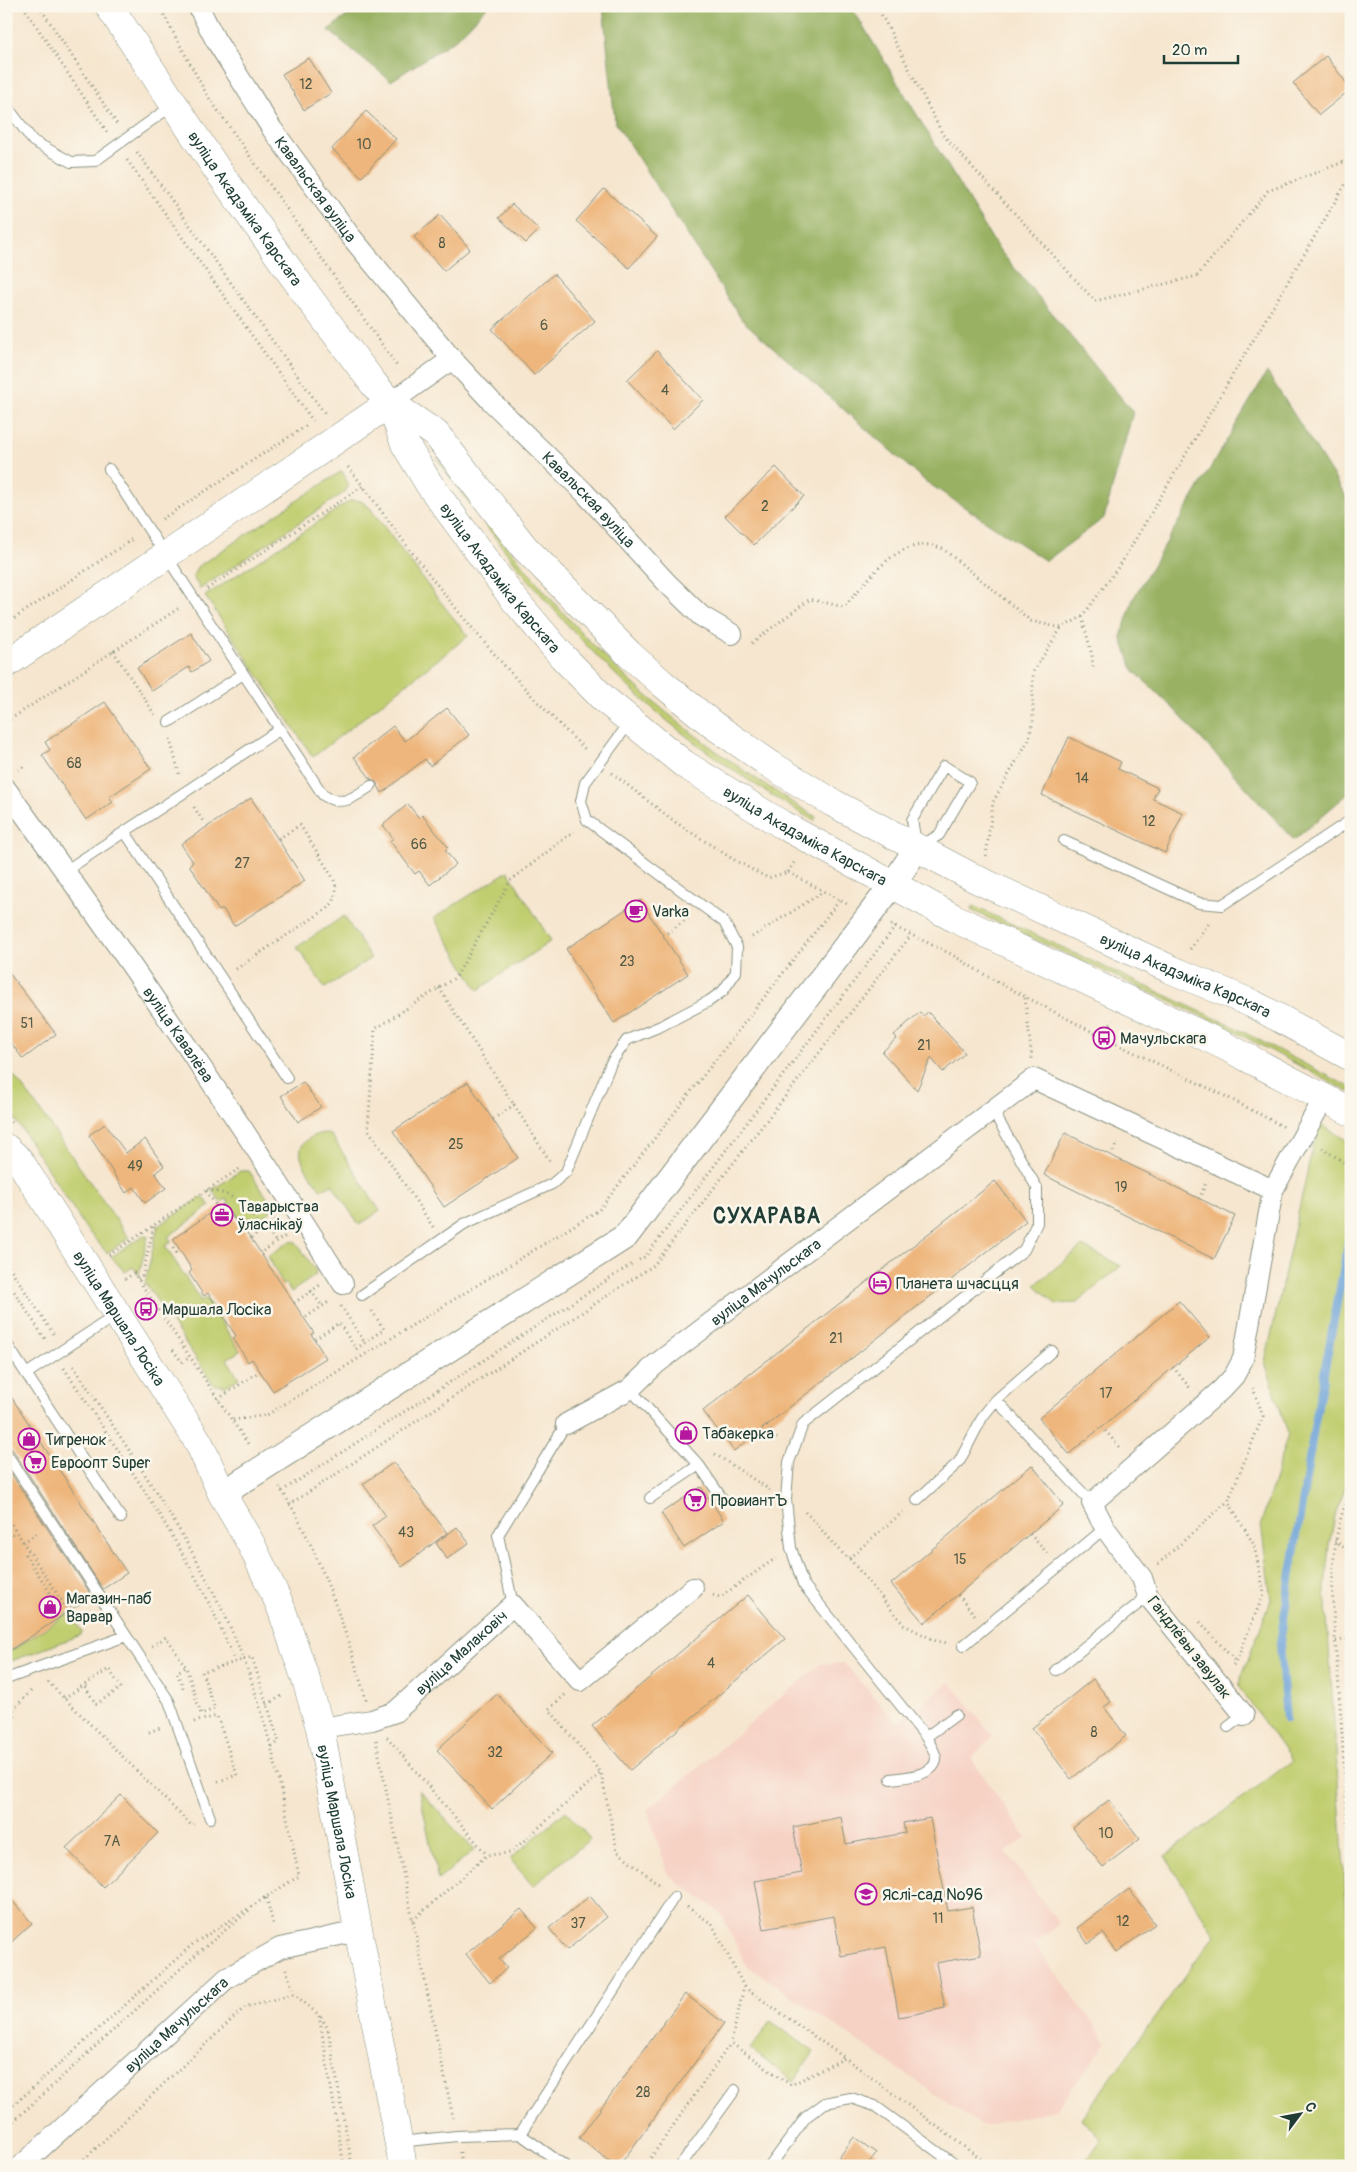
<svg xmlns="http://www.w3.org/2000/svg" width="1357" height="2172" font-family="Pangolin,sans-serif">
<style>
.built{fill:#f6d2c5}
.green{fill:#c1ce70;stroke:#708652}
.forest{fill:#98b162;stroke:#5c774b}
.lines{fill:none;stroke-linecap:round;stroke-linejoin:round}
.stream{stroke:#69a0d7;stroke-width:8}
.building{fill:#eeb67b}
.service-casing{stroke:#8a9282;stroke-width:12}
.minor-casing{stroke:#8a9282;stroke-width:22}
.tertiary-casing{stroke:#8a9282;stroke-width:27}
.secondary-casing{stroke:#8a9282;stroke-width:29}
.path{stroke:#8a9282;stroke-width:3;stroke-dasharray:1 4;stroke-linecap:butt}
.service{stroke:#fff;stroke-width:10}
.minor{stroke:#fff;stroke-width:20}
.tertiary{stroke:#fff;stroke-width:25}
.secondary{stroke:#fff;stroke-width:28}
.labels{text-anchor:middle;stroke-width:5;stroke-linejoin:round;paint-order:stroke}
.number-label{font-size:14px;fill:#535b46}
.street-label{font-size:16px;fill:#1f3d34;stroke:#fbf7ec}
.poi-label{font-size:16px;fill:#1f3d34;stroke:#fbf7ec;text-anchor:start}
.district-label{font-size:21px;font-weight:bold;letter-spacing:1px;fill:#1f3d34;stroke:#fbf7ec}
</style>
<rect width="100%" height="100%" fill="#fbf7ec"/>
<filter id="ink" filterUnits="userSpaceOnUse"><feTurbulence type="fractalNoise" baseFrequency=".02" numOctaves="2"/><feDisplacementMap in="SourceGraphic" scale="10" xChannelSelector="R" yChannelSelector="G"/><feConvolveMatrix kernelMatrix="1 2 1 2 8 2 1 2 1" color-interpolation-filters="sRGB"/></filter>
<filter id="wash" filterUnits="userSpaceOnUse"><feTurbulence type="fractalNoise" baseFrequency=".0096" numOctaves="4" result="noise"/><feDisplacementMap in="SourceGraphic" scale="20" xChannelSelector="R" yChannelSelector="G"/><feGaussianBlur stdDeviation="1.12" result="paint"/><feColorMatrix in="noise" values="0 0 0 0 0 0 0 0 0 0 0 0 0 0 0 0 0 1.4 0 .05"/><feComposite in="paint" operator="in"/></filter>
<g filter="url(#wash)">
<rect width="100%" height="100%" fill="#f6e6cf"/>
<!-- built -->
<path class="built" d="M844,1663L897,1723L950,1682L993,1736L971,1758L1026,1837L1006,1852L1059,1924L1034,1944L1107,2042L1055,2110L982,2126L746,1965L720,1912L669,1876L647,1810L821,1664Z"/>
<!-- green -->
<path class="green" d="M437,457C492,525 543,596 605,657C668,720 741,771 816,817L814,821C757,787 700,750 650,706C590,654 538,594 490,531C477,515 466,498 454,482C448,474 440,466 437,457Z
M342,471L349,485L345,492L200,589L193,577L197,567Z
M351,500L361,501L370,508L435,595L468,636L313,757L205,596Z
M508,871L551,941L478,990L434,918Z
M973,906L1232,1026L1351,1088V1093L1230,1029L971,910Z
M344,916L371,958L325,988L297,947Z
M6,1066L32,1099L129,1238L107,1253L87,1230L6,1105Z
M1318,1123L1351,1143V1474L1336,1512L1329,1545L1325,1589L1351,1974V2166H1082L1102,2139L1081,2119L1215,1935L1165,1856L1292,1761L1238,1686L1271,1600L1261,1524L1288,1434L1265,1362Z
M324,1133L332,1136L380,1211L359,1225L332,1184L321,1190C313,1177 290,1155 306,1141C311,1136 317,1134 324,1133Z
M240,1171H249L273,1206L271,1211L252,1224L248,1217L241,1221L226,1199L221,1202L212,1190Z
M203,1196L210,1206L168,1237L172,1242L165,1246L201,1301L206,1298L240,1351L227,1359L239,1378L226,1386L214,1385L145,1283L158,1226Z
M144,1235L148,1236L139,1275L133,1267L125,1272L111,1257Z
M291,1241L296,1242L316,1271L315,1276L291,1292L286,1283L283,1285L268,1256Z
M1082,1246L1121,1266L1077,1303L1056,1304L1035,1285Z
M70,1612L82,1632L81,1635L6,1663V1654Z
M419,1790L474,1850L438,1880Z
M566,1811L590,1839L533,1886L510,1859Z
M771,2021L814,2052L793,2081L750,2049Z"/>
<!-- forest -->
<path class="forest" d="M360,6H488L456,39L391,81L328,30Z
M603,6H851L997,247L1133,412L1104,518L1046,561L925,481L742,320L615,122Z
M1267,372L1351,504V791L1294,840L1172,707L1133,670L1121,637L1133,599Z"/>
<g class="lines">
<!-- stream -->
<path class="stream" d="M1286,1719L1280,1643L1315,1422L1351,1228"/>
</g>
<g id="blocks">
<!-- building -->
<path class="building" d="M1326,56L1351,89L1319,115L1293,83Z
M309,58L331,93L304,110L282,74Z
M366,111L396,139L362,177L332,149Z
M604,189L657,237L629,268L576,221Z
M512,204L539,230L526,243L499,218Z
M440,215L470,249L444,271L414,237Z
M554,274L595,321L534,375L492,329Z
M657,351L703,400L673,429L627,380Z
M776,467L804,496L754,545L725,516Z
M191,633L209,661L192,672L189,667L152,691L137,668Z
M105,702L151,769L109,797L113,802L86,820L42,755L50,750L45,742Z
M447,708L469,735L430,766L425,759L382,793L376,782L371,779L354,757L393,726L405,741Z
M1069,737L1121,762L1118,769L1158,788L1153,799L1183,813L1165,853L1042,795Z
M251,798L305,881L234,926L223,909L219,911L189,865L193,862L181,844Z
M408,804L419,818L422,815L448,847L445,850L456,864L430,885L419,871L415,874L390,841L393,838L383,825Z
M640,900L688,974L614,1023L566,949Z
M6,969L56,1034L23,1059L6,1036Z
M920,1012L923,1016L928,1012L965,1053L943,1072L931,1058L917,1090L882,1052L897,1038L894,1035Z
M303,1082L321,1107L298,1122L281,1096Z
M468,1082L518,1158L444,1207L393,1131Z
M105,1124L126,1153L145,1139L164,1166L155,1173L166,1188L145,1203L134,1187L126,1193L89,1135Z
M1065,1133L1235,1216L1214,1259L1044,1175Z
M995,1181L1026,1221L734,1451L703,1411Z
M223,1204L239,1225L241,1224L254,1243L314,1333L311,1334L326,1358L273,1391L252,1359L248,1362L233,1338L236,1336L208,1293L204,1296L189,1273L192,1270L173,1239Z
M1179,1301L1210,1337L1069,1454L1039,1418Z
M6,1389L127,1573L103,1589L12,1449L6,1446Z
M394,1462L447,1533L402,1567L372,1526L386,1516L363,1484Z
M1032,1465L1064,1505L924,1623L891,1584Z
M6,1466L92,1596L6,1653Z
M701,1487L724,1521L684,1548L661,1513Z
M457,1527L469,1543L447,1559L436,1543Z
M748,1595L785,1639L630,1770L592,1726Z
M1093,1679L1111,1702L1104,1707L1126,1736L1071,1779L1032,1728Z
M497,1694L552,1753L492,1809L437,1750Z
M121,1795L158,1833L103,1887L66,1848Z
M1109,1800L1140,1839L1103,1867L1073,1828Z
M841,1817L846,1844L905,1833L903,1823L930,1818L948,1911L972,1907L981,1955L936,1963L945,2008L899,2017L886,1947L841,1956L834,1916L764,1929L755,1881L802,1873L793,1827Z
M1129,1889L1155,1924L1117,1952L1103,1933L1088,1944L1077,1928Z
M6,1894L32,1923L6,1947Z
M590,1896L607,1917L567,1950L549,1928Z
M521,1909L537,1928L499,1959L507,1968L490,1983L466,1954Z
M685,1994L724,2023L619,2166H616L579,2138Z
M854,2137L876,2153L867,2166H833Z"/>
</g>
</g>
<g filter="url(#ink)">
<use href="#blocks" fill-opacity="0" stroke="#8a9282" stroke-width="1"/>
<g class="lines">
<!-- service casing -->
<g class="service-casing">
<path id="service" d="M6,105L33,141L71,162L95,161L173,105
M109,469L323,795C343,808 354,797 371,786
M169,722L243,674
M944,766L970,782L939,835L917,848L912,820Z
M125,832L287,1078
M1064,841L1199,903L1222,905L1351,820
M65,871L279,730
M362,1295L464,1224L552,1184L566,1172L611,1063L627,1040L661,1026L709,1001L723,991L736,972L737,947L724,922L587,820L581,801L585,783L630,722
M6,1343L121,1518
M26,1374L104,1323
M630,1389L699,1465L723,1500
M996,1400L1092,1503
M6,1453L169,1701L210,1818
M650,1498L699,1465
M917,1500L959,1462L983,1416L996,1400L1052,1351
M513,1605L498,1535L566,1424
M963,1646L1105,1528
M1056,1670L1148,1596
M6,1679L126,1636
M1228,1727L1244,1715
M926,1737L956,1715
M891,1779C904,1777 935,1776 936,1759C936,1752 929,1743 926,1737L803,1584L791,1548L786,1499L789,1462L803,1424L1024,1250L1037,1223V1188L993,1111
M520,2134L674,1897
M399,2142L457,2136L520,2134L565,2166
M680,2166L735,2090
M770,2166L806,2117L825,2103L851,2098L875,2106L957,2166"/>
</g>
<!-- minor casing -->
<g class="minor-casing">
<g id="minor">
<path id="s1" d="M198,6L215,39L272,129L348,233L452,359L491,401L584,492L667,583L701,616L732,634"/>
<path d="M390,403L452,359"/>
<path id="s2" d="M6,789C123,951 237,1115 343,1284"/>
<path id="s3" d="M566,1424L630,1389L656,1364L1034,1079L1273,1190"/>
<path d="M1244,1715L1148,1596L1142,1578L1105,1528L1092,1503L1221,1390L1234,1376L1243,1359L1273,1190L1324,1098"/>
<path id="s4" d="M320,1728L372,1720L395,1712L513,1605L580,1681L693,1588"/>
<path id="s5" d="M21,2166L227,1978L280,1948L358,1931"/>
</g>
</g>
<!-- tertiary casing -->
<g class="tertiary-casing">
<path id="tertiary" d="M222,1494L626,1236L893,884L917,848"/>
</g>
<!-- secondary casing -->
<g class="secondary-casing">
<g id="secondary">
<path id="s6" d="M109,6L216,168L309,298L373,383L390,403L436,434L524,547L629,654L663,684L712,724L771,765L833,803L974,878L1170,969L1253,1004L1351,1057"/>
<path id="s7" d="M390,403L405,444L429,484L513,598L563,657L604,699L684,764L781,824L954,918L1223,1045L1351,1112"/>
<path d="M6,664L390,403"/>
<path id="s8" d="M6,1148L19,1160L199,1443L222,1494L251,1544L280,1605L307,1683L320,1728L403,2166"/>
</g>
</g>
<!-- path -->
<path class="path" d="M23,6L107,132
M39,6L117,124
M159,6L207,95L397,366
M877,6L943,135L1095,301L1197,276L1268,191L1351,159
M137,152L325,414
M127,160L313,421
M348,467L363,486
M162,519L306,426
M207,589L363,486C431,580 502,671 587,751
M1082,617L1092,655L1093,670
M6,624L134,538
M752,643L810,599L844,607C865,584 889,547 923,545C929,544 936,547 942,548L1031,621L1061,628L1082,617L1122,562L1351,175
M113,651L155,715
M6,722L179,608
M170,739L180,777
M18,770L26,765
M612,773L675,822L736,861L768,878L788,872L847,904
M194,807L204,823
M986,856L993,802L1029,739L1033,721V672L1061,628
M788,872L795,861
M891,925L951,954L990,978L1104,1038L1223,1095L1284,1127
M663,936L690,917
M752,937L823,892
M1190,949L1210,922
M236,969L328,908C338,899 338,887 332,876L300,825L278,839
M439,988L514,1105
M1025,998L1032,1059
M1104,1038L1113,1020
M6,1113L12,1123
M493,1119L514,1105L551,1163
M1322,1148L1351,1167
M1111,1156L1117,1142
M207,1190C233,1192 249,1208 262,1229
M206,1191L221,1212
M1199,1199L1206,1183
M266,1227L276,1242
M433,1227L368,1129L375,1029L456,977L510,881L574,831
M244,1228L248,1226L253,1235
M251,1238L276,1220
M173,1248L178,1256
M263,1251L287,1235
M109,1255L242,1167
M639,1260L646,1256L895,927
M6,1262L54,1335
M6,1279L47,1342
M125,1279L134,1273L250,1447
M138,1279L142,1277L154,1225
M311,1291L322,1306
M294,1303L320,1285
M341,1306L365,1343
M223,1309L226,1315
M306,1317L330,1301
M315,1339L339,1323L356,1349L384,1329L370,1308
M173,1350L182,1362L189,1358
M1173,1367L1190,1388
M64,1368C125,1463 194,1556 235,1662
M218,1399L260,1371
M233,1420L267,1415L599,1210L839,901
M767,1426L778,1441
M1102,1427L1121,1449
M715,1454L770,1490
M279,1487C291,1503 300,1523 309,1541C333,1592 350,1645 366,1700
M1351,1490C1322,1553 1335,1623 1339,1690C1343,1751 1347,1812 1351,1873
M282,1491L632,1264
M289,1505L654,1265L911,935
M805,1512C821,1526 831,1546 849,1558L904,1625L936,1641L948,1643
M6,1516L67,1609L82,1600
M6,1526L13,1536
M1030,1534L1048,1554
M1335,1540L1351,1554
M23,1542L38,1533
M25,1554L60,1608
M849,1558L905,1510
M1158,1564L1228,1501
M713,1595L720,1597L776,1558
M958,1595L975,1615
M1200,1622L1236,1662
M1336,1641L1351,1639
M152,1646L166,1637L186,1667L201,1714L215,1709L202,1672L252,1657L279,1742L271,1747
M1233,1665L1236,1662L1264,1593L1254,1545L1228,1501L1263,1416L1253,1388
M48,1682L191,1825L194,1824
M183,1688L177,1672L186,1667
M565,1695L549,1709L601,1773L617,1851L661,1886
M64,1698L109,1669L121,1688L96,1704L84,1685
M267,1704L284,1695
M6,1717L32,1690
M194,1722L217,1716L237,1775L216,1782
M6,1727L16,1717L11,1712
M149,1732L160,1728
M387,1737L487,1855
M376,1740L453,2118
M264,1898L266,1896L274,1927
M687,1907L712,1924L744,1987L731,2043L791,2085L845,2058L990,2166
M413,1920L487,1855L510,1853L601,1773
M286,1969L294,1994L319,2015L344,2166
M744,1987L845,2058
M321,2017L328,2029L352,2166
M6,2112L193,1944L299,1876C283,1798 268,1717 237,1643C195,1543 131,1454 72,1364
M6,2128L200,1951L252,1908
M460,2152L462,2166
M77,2166L245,2007L294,1994
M645,2166L731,2043"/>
<!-- service -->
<use href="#service" class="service"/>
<!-- minor -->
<use href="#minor" class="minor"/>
<!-- tertiary -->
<use href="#tertiary" class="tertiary"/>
<!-- secondary -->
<use href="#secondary" class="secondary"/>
</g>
</g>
<!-- icons -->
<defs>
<g id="cafe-ring" transform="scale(1.125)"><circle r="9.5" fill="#fbf7ec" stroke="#b5179e" stroke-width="1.5"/><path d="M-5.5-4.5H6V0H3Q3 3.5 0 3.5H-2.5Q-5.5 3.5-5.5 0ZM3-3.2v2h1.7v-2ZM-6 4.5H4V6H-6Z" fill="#b5179e"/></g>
<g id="bus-ring" transform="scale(1.125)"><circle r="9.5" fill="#fbf7ec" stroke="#b5179e" stroke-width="1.5"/><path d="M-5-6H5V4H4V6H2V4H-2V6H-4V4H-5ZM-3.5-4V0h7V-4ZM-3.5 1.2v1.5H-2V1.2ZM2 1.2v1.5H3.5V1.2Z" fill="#b5179e"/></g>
<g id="office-ring" transform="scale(1.125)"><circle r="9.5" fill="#fbf7ec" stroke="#b5179e" stroke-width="1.5"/><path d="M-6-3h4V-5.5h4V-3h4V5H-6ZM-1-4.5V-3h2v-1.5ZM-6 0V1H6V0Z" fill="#b5179e"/></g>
<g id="hotel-ring" transform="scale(1.125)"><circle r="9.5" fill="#fbf7ec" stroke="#b5179e" stroke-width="1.5"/><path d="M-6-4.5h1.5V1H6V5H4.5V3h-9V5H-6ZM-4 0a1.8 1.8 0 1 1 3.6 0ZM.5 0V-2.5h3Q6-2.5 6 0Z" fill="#b5179e"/></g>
<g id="shop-ring" transform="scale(1.125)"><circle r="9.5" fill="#fbf7ec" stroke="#b5179e" stroke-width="1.5"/><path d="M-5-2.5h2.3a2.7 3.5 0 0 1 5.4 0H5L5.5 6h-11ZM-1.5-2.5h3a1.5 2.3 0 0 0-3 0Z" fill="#b5179e"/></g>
<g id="supermarket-ring" transform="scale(1.125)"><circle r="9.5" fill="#fbf7ec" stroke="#b5179e" stroke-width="1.5"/><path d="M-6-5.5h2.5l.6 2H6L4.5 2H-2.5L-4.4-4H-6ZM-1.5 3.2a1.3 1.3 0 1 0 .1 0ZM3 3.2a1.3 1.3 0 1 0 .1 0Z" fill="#b5179e"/></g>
<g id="school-ring" transform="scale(1.125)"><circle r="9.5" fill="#fbf7ec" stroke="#b5179e" stroke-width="1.5"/><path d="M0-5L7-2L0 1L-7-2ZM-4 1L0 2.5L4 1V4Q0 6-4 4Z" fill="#b5179e"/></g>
</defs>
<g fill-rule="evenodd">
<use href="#cafe-ring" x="636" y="911"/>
<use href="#bus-ring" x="1104" y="1038"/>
<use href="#office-ring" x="222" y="1215"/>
<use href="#hotel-ring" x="880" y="1283"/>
<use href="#bus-ring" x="146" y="1309"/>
<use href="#shop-ring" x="686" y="1433"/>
<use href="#shop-ring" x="29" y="1439"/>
<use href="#supermarket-ring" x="35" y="1462"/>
<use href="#supermarket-ring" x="695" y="1500"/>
<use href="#shop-ring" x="50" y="1607"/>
<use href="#school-ring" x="866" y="1894"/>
</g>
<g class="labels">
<!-- number labels -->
<g class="number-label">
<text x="306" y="89">12</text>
<text x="364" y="149">10</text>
<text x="442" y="248">8</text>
<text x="544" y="330">6</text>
<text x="665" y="395">4</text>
<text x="765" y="511">2</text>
<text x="74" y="768">68</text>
<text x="1082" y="783">14</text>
<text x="1149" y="826">12</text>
<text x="419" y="849">66</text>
<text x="242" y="868">27</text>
<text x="627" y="966">23</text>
<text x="27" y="1028">51</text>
<text x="924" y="1050">21</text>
<text x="456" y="1149">25</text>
<text x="135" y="1171">49</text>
<text x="1121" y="1192">19</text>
<text x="836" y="1343">21</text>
<text x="1106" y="1398">17</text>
<text x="406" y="1537">43</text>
<text x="960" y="1564">15</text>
<text x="711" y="1668">4</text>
<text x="1094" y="1737">8</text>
<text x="495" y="1757">32</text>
<text x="1106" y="1838">10</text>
<text x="112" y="1846">7А</text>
<text x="938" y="1923">11</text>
<text x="1123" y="1926">12</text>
<text x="578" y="1928">37</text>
<text x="643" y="2097">28</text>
</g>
<!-- street labels -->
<g class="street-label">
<text dy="6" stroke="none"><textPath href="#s1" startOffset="218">Кавальская вуліца</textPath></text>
<text dy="6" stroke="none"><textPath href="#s6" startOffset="244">вуліца Акадэміка Карскага</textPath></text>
<text dy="6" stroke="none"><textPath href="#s1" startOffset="632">Кавальская вуліца</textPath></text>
<text dy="6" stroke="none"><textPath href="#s7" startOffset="208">вуліца Акадэміка Карскага</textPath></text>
<text dy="6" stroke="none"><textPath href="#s7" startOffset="612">вуліца Акадэміка Карскага</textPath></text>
<text dy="6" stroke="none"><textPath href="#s6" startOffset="1481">вуліца Акадэміка Карскага</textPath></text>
<text dy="6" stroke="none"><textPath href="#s2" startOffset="300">вуліца Кавалёва</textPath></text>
<text dy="6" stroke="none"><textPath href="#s3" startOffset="246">вуліца Мачульскага</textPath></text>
<text dy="6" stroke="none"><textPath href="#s8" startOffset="205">вуліца Маршала Лосіка</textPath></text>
<text transform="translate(1190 1647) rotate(52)" y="6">Гандлёвы завулак</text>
<text dy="6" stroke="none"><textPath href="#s4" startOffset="166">вуліца Малаковіч</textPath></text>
<text dy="6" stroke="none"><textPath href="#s8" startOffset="759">вуліца Маршала Лосіка</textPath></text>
<text dy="6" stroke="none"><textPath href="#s5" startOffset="210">вуліца Мачульскага</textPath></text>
</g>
<!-- poi labels -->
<g class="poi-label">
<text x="652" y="917">Varka</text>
<text x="1120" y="1044">Мачульскага</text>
<text x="238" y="1212">Таварыства<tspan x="238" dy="18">ўласнікаў</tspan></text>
<text x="896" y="1289">Планета шчасцця</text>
<text x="162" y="1315">Маршала Лосіка</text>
<text x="702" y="1439">Табакерка</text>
<text x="45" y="1445">Тигренок</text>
<text x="51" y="1468">Евроопт Super</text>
<text x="711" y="1506">ПровиантЪ</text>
<text x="66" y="1604">Магазин-паб<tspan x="66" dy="18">Варвар</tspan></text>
<text x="882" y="1900">Яслі-сад №96</text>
</g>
<!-- district labels -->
<g class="district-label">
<text x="767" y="1223">СУХАРАВА</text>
</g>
</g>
<!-- margin -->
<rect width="1357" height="2172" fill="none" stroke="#fbf7ec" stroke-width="25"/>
<!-- north arrow -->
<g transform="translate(1300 2114) rotate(58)" stroke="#fbf7ec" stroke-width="4" paint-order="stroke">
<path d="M0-4L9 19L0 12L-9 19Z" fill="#1f3d34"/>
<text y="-8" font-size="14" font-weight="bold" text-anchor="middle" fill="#1f3d34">С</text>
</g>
<!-- scale -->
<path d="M1164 55v8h74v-8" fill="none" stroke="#1f3d34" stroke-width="2.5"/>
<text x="1172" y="55" font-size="15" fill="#1f3d34" stroke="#fbf7ec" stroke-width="4" paint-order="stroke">20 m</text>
</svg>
